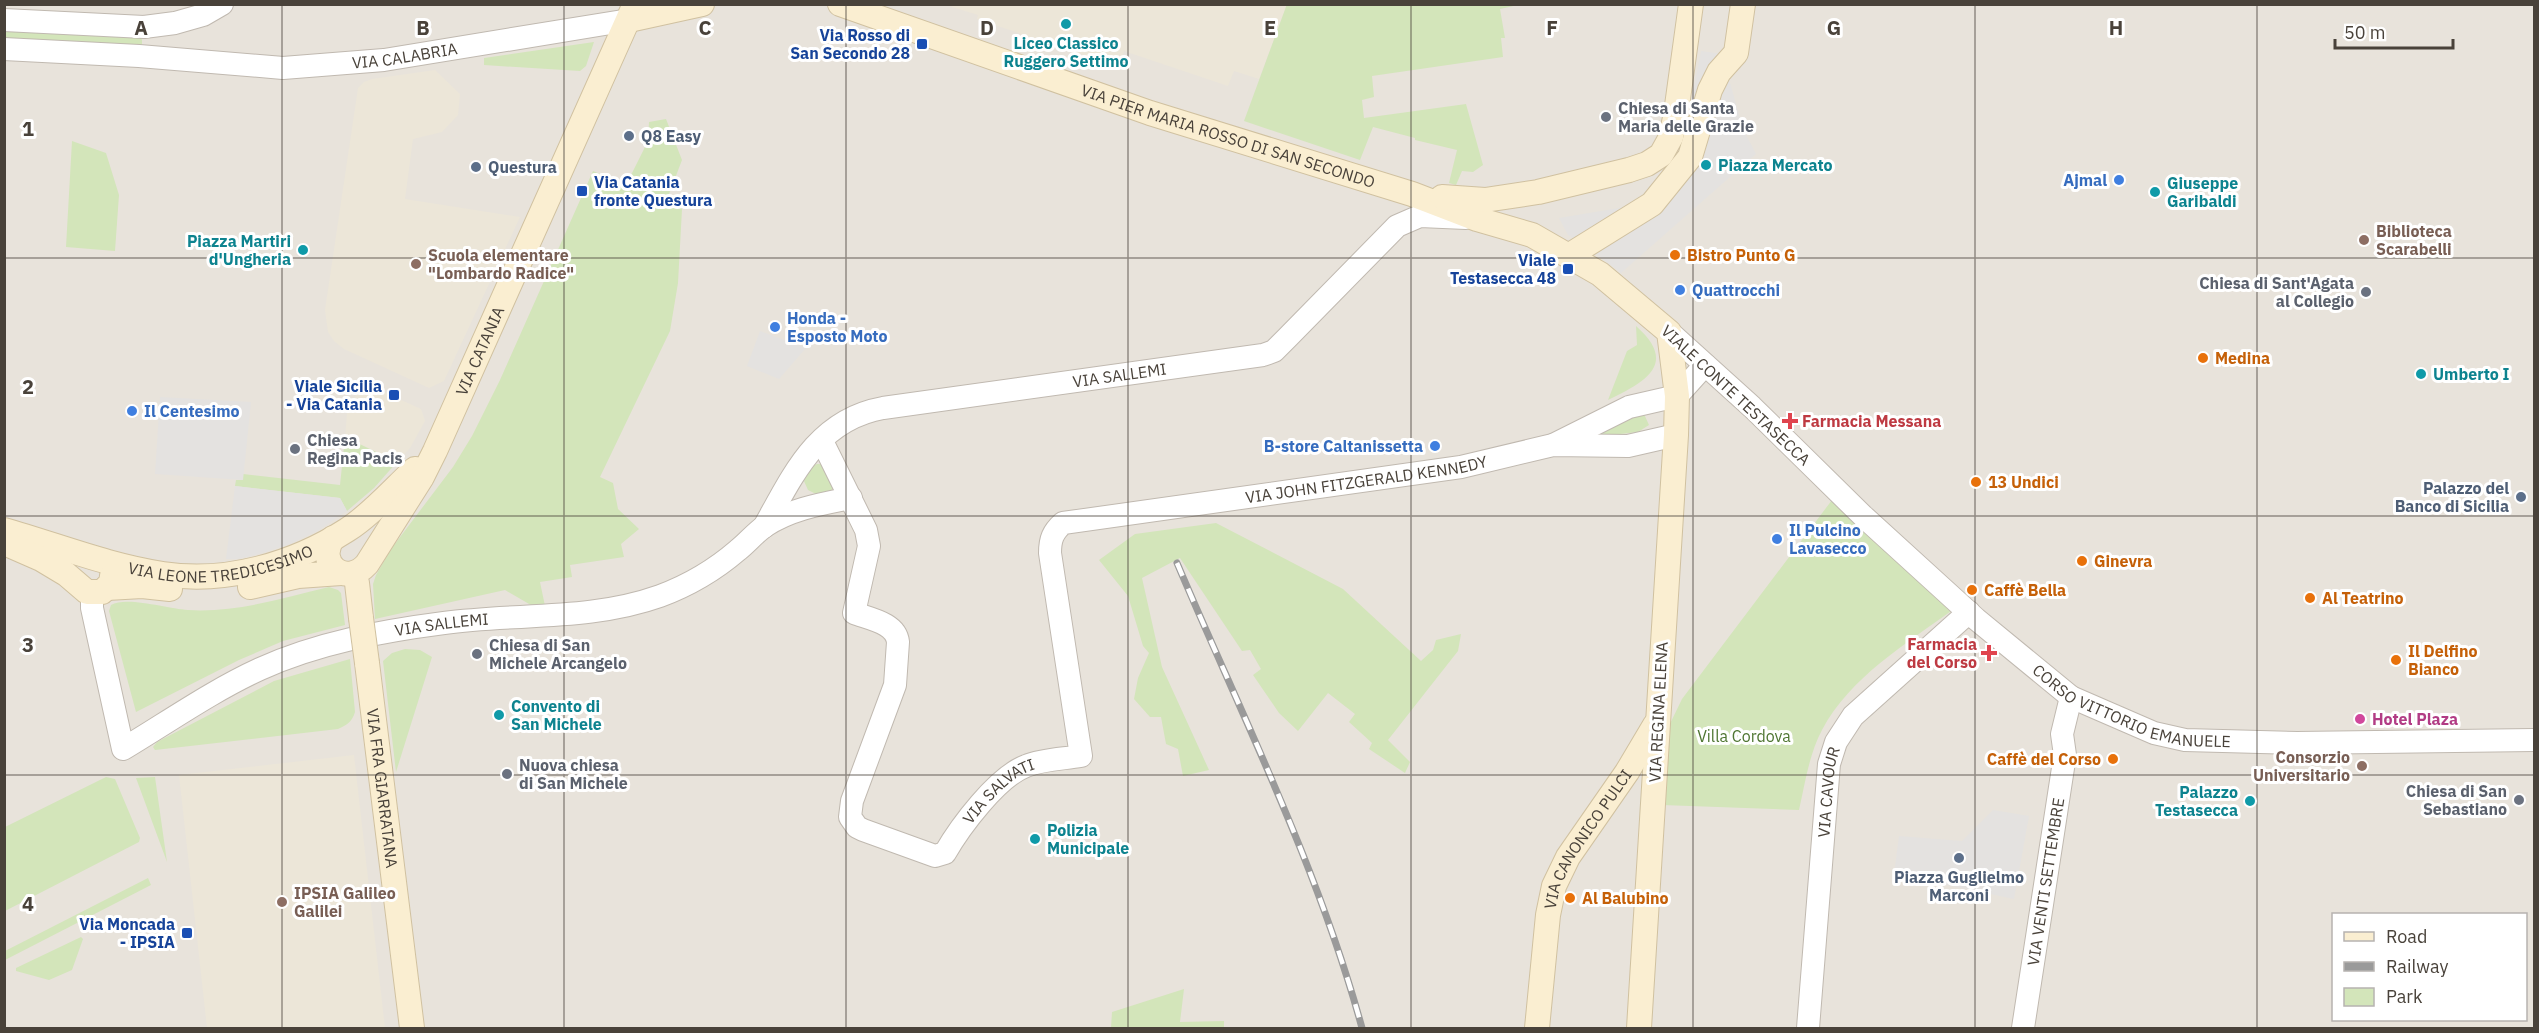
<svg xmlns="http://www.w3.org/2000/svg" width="2539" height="1033" font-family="'IBM Plex Sans',sans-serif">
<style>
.residential{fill:#e8e3db;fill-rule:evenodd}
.education{fill:#ece6d8}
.green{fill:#d3e5ba}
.parking{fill:#e4e2e0}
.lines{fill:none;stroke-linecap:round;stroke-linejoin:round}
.tertiary-casing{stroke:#c0b9b0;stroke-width:24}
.secondary-casing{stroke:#d0c1a0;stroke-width:26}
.tertiary{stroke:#fff;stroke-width:22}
.secondary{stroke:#faeed1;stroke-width:24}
.rail-casing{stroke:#9a9a9a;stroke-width:7}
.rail{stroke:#fff;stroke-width:4.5;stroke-dasharray:14;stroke-linecap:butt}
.secondary-bridge-casing{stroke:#d0c1a0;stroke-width:26;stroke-linecap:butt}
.secondary-bridge{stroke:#faeed1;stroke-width:24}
.grid{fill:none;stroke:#49423a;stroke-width:1.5;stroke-opacity:0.55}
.culture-dot{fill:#0f9aa8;stroke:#fff;stroke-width:2}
.transit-dot{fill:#1a4fb4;stroke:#fff;stroke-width:2}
.worship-dot{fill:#6b7280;stroke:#fff;stroke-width:2}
.service-dot{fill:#5c6f8a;stroke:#fff;stroke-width:2}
.shop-dot{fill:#3f7fe0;stroke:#fff;stroke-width:2}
.education-dot{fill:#8d6e63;stroke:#fff;stroke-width:2}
.food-dot{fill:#e8710a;stroke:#fff;stroke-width:2}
.health-dot{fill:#e0444e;stroke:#fff;stroke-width:2}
.hotel-dot{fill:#d1479c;stroke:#fff;stroke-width:2}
.labels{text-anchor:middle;stroke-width:6;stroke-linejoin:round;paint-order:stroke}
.transit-label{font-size:16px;font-weight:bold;fill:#164399;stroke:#fff;text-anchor:end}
.culture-label{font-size:16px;font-weight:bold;fill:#0d838f;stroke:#fff;text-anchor:start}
.street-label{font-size:16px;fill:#49423a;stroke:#fff}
.worship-label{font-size:16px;font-weight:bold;fill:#5b616d;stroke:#fff;text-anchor:start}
.service-label{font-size:16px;font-weight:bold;fill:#4e5e75;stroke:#fff;text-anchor:start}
.shop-label{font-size:16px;font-weight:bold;fill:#366cbe;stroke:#fff;text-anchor:start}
.education-label{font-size:16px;font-weight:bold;fill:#785e54;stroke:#fff;text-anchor:start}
.food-label{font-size:16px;font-weight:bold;fill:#c56008;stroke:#fff;text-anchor:start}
.health-label{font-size:16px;font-weight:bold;fill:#be3a42;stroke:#fff;text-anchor:start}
.hotel-label{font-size:16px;font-weight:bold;fill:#b23c85;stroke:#fff;text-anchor:start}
.park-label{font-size:16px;fill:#4f7632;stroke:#fff}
.grid-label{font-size:20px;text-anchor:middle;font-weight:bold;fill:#49423a;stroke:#fff;stroke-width:6;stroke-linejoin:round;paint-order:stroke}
</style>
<rect width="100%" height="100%" fill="#f5f2ec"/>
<!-- residential -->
<path class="residential" d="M5,5H2534V1028H5ZM2334,914H2526V1020H2334Z"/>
<!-- education -->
<path class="education" d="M953,5V4L1287,5L1259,79L1234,71L1228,86L1124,51L1119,67L977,19L978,15L952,7Z
M435,70L460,94L458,115L442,132L413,139L405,199L520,217L444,381L429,388L344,349L334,341L328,332L325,310L358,88L364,82L372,79Z
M362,382L421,409L425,421L410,448L397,462L345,437L347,413Z
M354,755L385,1028H207L179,775Z"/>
<!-- green -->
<path class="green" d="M1287,4L1518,5L1500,9L1505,38H1501L1503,57L1372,76L1374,97L1362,100L1364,118L1466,104L1483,165L1473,172L1462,171L1456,185L1449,183L1457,150L1415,140V138L1373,127L1360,160L1244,121Z
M4,19L135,26L142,40V48H5Z
M594,42L586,66L580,71L484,65V58Z
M666,119L682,160L666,202L682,209L678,283L670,331L600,477L613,483L618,509L639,529L621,544L624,557L570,565L572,577L540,582L545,606L536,608L505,590L375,619L373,584L376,575L391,549L453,467L472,436L500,380L593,171L626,185L648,141L649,122Z
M72,141L106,153L119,195L115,251L66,247Z
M1636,326C1679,364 1645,382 1608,400L1627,351L1637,345Z
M1644,414L1649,425L1638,432L1603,436L1597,432L1601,425Z
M345,437L397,462L374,488L347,511L340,498L235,486L236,480H243V474L340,485Z
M817,464H823L834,488L828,493L818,495L808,490L804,481L811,467Z
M1832,500L1954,609C1906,644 1850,677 1822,730C1809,754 1805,784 1799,810L1662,805L1666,732L1682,699Z
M1216,523L1343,589L1421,661L1433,650L1436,640L1461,634L1458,651L1388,740L1410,762L1405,773L1369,749L1372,743L1349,722L1355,714L1328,693L1298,731L1279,713L1253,675L1261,669L1250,650L1242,651L1180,558L1142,578L1162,667L1209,770L1183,776L1178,749L1166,744L1161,717H1150L1134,699L1138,678L1149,653L1143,646L1128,596L1099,560L1135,534Z
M329,587L338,590L341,593L345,625L283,641L239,660L136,712L109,611L111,605C127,596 168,609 188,610C236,613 283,598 329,587Z
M405,649L420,650L432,657L396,772L383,661L392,653Z
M350,659L355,712C352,722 347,725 338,729L155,750L153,747L157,742L274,681Z
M106,777L115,779L140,838L139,842L5,911V827Z
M155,777L167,862L136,778Z
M148,878L151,885L5,960V951Z
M81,937L83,939L72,970L49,980L16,971V968Z
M1184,989L1180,1022L1224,1021V1028H1111L1112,1012Z"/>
<!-- parking -->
<path class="parking" d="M1701,51L1722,54L1743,129L1756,154L1621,273L1590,249L1568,235L1559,218L1625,207L1641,198L1676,159L1689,114Z
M760,331L806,348L779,379L747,366Z
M160,397L251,402L243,480L155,474Z
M235,486L340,498L347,511L319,530L290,544L259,554L237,559H226Z
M1993,810L2029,816L2014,899L1894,874L1899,836L1962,841Z"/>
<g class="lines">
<!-- tertiary casing -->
<g class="tertiary-casing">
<g id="tertiary">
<path d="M4,20L144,27L175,23L203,15L222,4"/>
<path id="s1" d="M4,49L139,56L283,68L384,60L629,20"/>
<path id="s2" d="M1669,332L1752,407L1863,516L1976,619L2071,697L2154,733L2185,740L2297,743L2534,740"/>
<path id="s3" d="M822,441L866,530L869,546L854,613C870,619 896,623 898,642L895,685L852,801L850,817L857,827L863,830L935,856L945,853C960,827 997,777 1026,766C1043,759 1063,759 1081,756L1050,553C1050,539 1053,532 1063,523L1461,467L1553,445L1628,446L1676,435"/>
<path d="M1555,444L1629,407L1677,396L1705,365"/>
<path id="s4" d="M764,527C793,475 817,420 883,408L1263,355L1274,351L1288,337L1397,226L1420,216L1466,218"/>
<path id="s5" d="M92,593V608L123,749C168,722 212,691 260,669C317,643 382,631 444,623C516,613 590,621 660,596C687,586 716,569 738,550C747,543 755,533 765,526C791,509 821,504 851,498"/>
<path id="s6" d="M1808,1028L1829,764L1836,742L1853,716L1969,612"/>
<path id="s7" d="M2023,1028L2065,755L2062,734L2071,697"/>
</g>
</g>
<!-- secondary casing -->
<g class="secondary-casing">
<g id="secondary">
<path id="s8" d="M840,4L1150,113L1412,194L1477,219L1532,235L1600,274L1669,332L1677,396L1676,435L1639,1028"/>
<path d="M629,20L702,4"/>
<path d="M1442,197L1485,200L1538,192L1629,170L1647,164L1661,155L1671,137L1676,113L1691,4"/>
<path d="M1570,255L1652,204L1690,157L1710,90L1719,72L1736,53L1743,4"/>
<path id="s9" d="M4,530C57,545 109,566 163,574C226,584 294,564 347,530C372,514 393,489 415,469"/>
<path id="s10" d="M333,538C315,563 346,588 367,564L422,477L435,451L635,4"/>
<path d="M9,545L41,559L66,574L87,592H102L111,583L112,576"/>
<path d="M354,574L357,583L361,618"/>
<path d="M250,587L298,576L341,573"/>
<path d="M107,588L142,586L170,589"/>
<path id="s11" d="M367,663L412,1028"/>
<path id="s12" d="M1537,1028L1548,915L1554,886L1568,857L1627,772L1655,725"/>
</g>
</g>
<!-- tertiary -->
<use href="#tertiary" class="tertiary"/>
<!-- secondary -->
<use href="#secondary" class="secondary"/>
<!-- rail casing -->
<g class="rail-casing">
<path id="rail" d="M1177,563C1242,716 1318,867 1362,1028"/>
</g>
<!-- rail -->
<use href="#rail" class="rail"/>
<!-- secondary-bridge casing -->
<g class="secondary-bridge-casing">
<path id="secondary-bridge" d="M361,618L367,663"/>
</g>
<!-- secondary-bridge -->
<use href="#secondary-bridge" class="secondary-bridge"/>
</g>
<!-- grid -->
<path class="grid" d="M282,4V1028M564,4V1028M846,4V1028M1128,4V1028M1411,4V1028M1693,4V1028M1975,4V1028M2257,4V1028M4,258H2534M4,516H2534M4,775H2534"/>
<!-- markers -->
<g class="culture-dot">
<circle cx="1066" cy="24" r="6"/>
<circle cx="1706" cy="165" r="6"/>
<circle cx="2155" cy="192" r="6"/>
<circle cx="303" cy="250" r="6"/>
<circle cx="2421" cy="374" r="6"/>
<circle cx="499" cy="715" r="6"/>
<circle cx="2250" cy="801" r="6"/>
<circle cx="1035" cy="839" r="6"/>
</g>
<g class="transit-dot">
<rect x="916" y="38" width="12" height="12" rx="3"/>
<rect x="576" y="185" width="12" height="12" rx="3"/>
<rect x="1562" y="263" width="12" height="12" rx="3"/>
<rect x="388" y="389" width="12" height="12" rx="3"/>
<rect x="181" y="927" width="12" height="12" rx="3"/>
</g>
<g class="worship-dot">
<circle cx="1606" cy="117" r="6"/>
<circle cx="2366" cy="292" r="6"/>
<circle cx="295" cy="449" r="6"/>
<circle cx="477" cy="654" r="6"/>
<circle cx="507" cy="774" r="6"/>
<circle cx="2519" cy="800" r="6"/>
</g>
<g class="service-dot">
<circle cx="629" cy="136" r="6"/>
<circle cx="476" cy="167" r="6"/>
<circle cx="2521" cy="497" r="6"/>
<circle cx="1959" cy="858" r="6"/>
</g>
<g class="shop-dot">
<circle cx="2119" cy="180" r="6"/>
<circle cx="1680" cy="290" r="6"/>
<circle cx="775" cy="327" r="6"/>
<circle cx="132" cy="411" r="6"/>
<circle cx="1435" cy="446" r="6"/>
<circle cx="1777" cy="539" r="6"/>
</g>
<g class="education-dot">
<circle cx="2364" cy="240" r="6"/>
<circle cx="416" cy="264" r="6"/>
<circle cx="2362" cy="766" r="6"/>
<circle cx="282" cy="902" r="6"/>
</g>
<g class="food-dot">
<circle cx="1675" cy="255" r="6"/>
<circle cx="2203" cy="358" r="6"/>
<circle cx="1976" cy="482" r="6"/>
<circle cx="2082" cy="561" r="6"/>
<circle cx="1972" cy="590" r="6"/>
<circle cx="2310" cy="598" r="6"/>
<circle cx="2396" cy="660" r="6"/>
<circle cx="2113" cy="759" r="6"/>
<circle cx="1570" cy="898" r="6"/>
</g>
<g class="health-dot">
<path d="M1787 412h6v6h6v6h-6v6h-6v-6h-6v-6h6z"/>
<path d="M1986 644h6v6h6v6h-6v6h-6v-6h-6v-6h6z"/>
</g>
<circle class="hotel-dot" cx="2360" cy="719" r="6"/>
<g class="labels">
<!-- transit labels -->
<g class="transit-label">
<text x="910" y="41">Via Rosso di<tspan x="910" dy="18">San Secondo 28</tspan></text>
<text x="594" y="188" text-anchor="start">Via Catania<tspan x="594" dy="18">fronte Questura</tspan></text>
<text x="1556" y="266">Viale<tspan x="1556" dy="18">Testasecca 48</tspan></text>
<text x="382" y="392">Viale Sicilia<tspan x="382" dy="18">- Via Catania</tspan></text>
<text x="175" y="930">Via Moncada<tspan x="175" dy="18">- IPSIA</tspan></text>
</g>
<!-- culture labels -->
<g class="culture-label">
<text x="1066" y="49" text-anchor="middle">Liceo Classico<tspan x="1066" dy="18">Ruggero Settimo</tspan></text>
<text x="1718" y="171">Piazza Mercato</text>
<text x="2167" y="189">Giuseppe<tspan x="2167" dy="18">Garibaldi</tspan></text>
<text x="291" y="247" text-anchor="end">Piazza Martiri<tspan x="291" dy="18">d'Ungheria</tspan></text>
<text x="2433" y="380">Umberto I</text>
<text x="511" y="712">Convento di<tspan x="511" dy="18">San Michele</tspan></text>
<text x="2238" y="798" text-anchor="end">Palazzo<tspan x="2238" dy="18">Testasecca</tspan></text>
<text x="1047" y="836">Polizia<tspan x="1047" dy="18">Municipale</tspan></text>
</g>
<!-- street labels -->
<g class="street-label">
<text dy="6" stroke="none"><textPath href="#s1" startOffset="402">VIA CALABRIA</textPath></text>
<text dy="6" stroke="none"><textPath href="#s8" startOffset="410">VIA PIER MARIA ROSSO DI SAN SECONDO</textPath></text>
<text dy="6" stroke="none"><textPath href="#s10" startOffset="312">VIA CATANIA</textPath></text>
<text dy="6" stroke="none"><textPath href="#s4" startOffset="414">VIA SALLEMI</textPath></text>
<text transform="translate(1736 395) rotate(43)" y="6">VIALE CONTE TESTASECCA</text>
<text dy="6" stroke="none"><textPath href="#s3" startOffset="1251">VIA JOHN FITZGERALD KENNEDY</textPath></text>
<text dy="6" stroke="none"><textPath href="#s9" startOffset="224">VIA LEONE TREDICESIMO</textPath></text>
<text dy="6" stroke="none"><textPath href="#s5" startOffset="506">VIA SALLEMI</textPath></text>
<text dy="6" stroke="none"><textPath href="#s2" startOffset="604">CORSO VITTORIO EMANUELE</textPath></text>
<text transform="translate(1658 712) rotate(-87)" y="6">VIA REGINA ELENA</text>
<text dy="6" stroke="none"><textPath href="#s11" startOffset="126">VIA FRA GIARRATANA</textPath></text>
<text dy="6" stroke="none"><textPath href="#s6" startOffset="237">VIA CAVOUR</textPath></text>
<text dy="6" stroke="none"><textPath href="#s3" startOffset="612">VIA SALVATI</textPath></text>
<text dy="6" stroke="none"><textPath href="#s12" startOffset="200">VIA CANONICO PULCI</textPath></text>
<text dy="6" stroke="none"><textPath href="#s7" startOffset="148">VIA VENTI SETTEMBRE</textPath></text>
</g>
<!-- worship labels -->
<g class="worship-label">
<text x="1618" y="114">Chiesa di Santa<tspan x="1618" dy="18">Maria delle Grazie</tspan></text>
<text x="2354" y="289" text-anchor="end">Chiesa di Sant'Agata<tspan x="2354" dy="18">al Collegio</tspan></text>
<text x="307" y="446">Chiesa<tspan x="307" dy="18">Regina Pacis</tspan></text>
<text x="489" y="651">Chiesa di San<tspan x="489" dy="18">Michele Arcangelo</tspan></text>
<text x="519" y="771">Nuova chiesa<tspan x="519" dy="18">di San Michele</tspan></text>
<text x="2507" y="797" text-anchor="end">Chiesa di San<tspan x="2507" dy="18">Sebastiano</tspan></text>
</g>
<!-- service labels -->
<g class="service-label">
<text x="641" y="142">Q8 Easy</text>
<text x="488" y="173">Questura</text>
<text x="2509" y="494" text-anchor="end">Palazzo del<tspan x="2509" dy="18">Banco di Sicilia</tspan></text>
<text x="1959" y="883" text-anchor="middle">Piazza Guglielmo<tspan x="1959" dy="18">Marconi</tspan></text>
</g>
<!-- shop labels -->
<g class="shop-label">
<text x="2107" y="186" text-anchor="end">Ajmal</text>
<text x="1692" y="296">Quattrocchi</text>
<text x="787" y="324">Honda -<tspan x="787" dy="18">Esposto Moto</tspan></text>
<text x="144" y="417">Il Centesimo</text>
<text x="1423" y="452" text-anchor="end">B-store Caltanissetta</text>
<text x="1789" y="536">Il Pulcino<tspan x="1789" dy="18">Lavasecco</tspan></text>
</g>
<!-- education labels -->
<g class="education-label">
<text x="2376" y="237">Biblioteca<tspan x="2376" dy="18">Scarabelli</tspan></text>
<text x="428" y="261">Scuola elementare<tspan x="428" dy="18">"Lombardo Radice"</tspan></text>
<text x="2350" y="763" text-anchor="end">Consorzio<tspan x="2350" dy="18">Universitario</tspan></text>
<text x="294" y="899">IPSIA Galileo<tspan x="294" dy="18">Galilei</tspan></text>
</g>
<!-- food labels -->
<g class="food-label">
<text x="1687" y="261">Bistro Punto G</text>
<text x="2215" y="364">Medina</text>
<text x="1988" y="488">13 Undici</text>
<text x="2094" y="567">Ginevra</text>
<text x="1984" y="596">Caffè Bella</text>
<text x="2322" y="604">Al Teatrino</text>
<text x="2408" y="657">Il Delfino<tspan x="2408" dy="18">Bianco</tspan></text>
<text x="2101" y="765" text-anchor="end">Caffè del Corso</text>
<text x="1582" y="904">Al Balubino</text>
</g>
<!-- health labels -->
<g class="health-label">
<text x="1802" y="427">Farmacia Messana</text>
<text x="1977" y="650" text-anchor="end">Farmacia<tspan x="1977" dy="18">del Corso</tspan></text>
</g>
<!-- hotel labels -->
<g class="hotel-label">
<text x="2372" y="725">Hotel Plaza</text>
</g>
<!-- park labels -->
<g class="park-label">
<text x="1744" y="742">Villa Cordova</text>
</g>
</g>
<g class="grid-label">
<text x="141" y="35">A</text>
<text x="423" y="35">B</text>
<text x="705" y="35">C</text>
<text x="987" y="35">D</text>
<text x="1270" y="35">E</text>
<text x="1552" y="35">F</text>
<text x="1834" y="35">G</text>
<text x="2116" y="35">H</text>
<text x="28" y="136">1</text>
<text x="28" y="394">2</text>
<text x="28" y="652">3</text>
<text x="28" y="911">4</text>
</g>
<!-- border -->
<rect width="2539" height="1033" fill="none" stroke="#49423a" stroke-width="12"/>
<!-- legend -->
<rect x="2332" y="913" width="195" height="108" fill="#ffffff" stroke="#b6b3b0" stroke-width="1.5"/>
<rect x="2344" y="932" width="30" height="9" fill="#faeed1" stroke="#b6b3b0" stroke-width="1.5"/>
<text x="2386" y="943" font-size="18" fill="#49423a">Road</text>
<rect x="2344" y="962" width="30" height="9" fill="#9a9a9a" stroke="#b6b3b0" stroke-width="1.5"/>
<text x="2386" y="973" font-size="18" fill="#49423a">Railway</text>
<rect x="2344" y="988" width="30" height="18" fill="#d3e5ba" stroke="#b6b3b0" stroke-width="1.5"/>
<text x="2386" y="1003" font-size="18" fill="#49423a">Park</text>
<!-- scale -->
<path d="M2335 39v9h118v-9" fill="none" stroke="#49423a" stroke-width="3"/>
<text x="2344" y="39" font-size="18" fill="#49423a" stroke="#ffffff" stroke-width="4.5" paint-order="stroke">50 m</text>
</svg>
